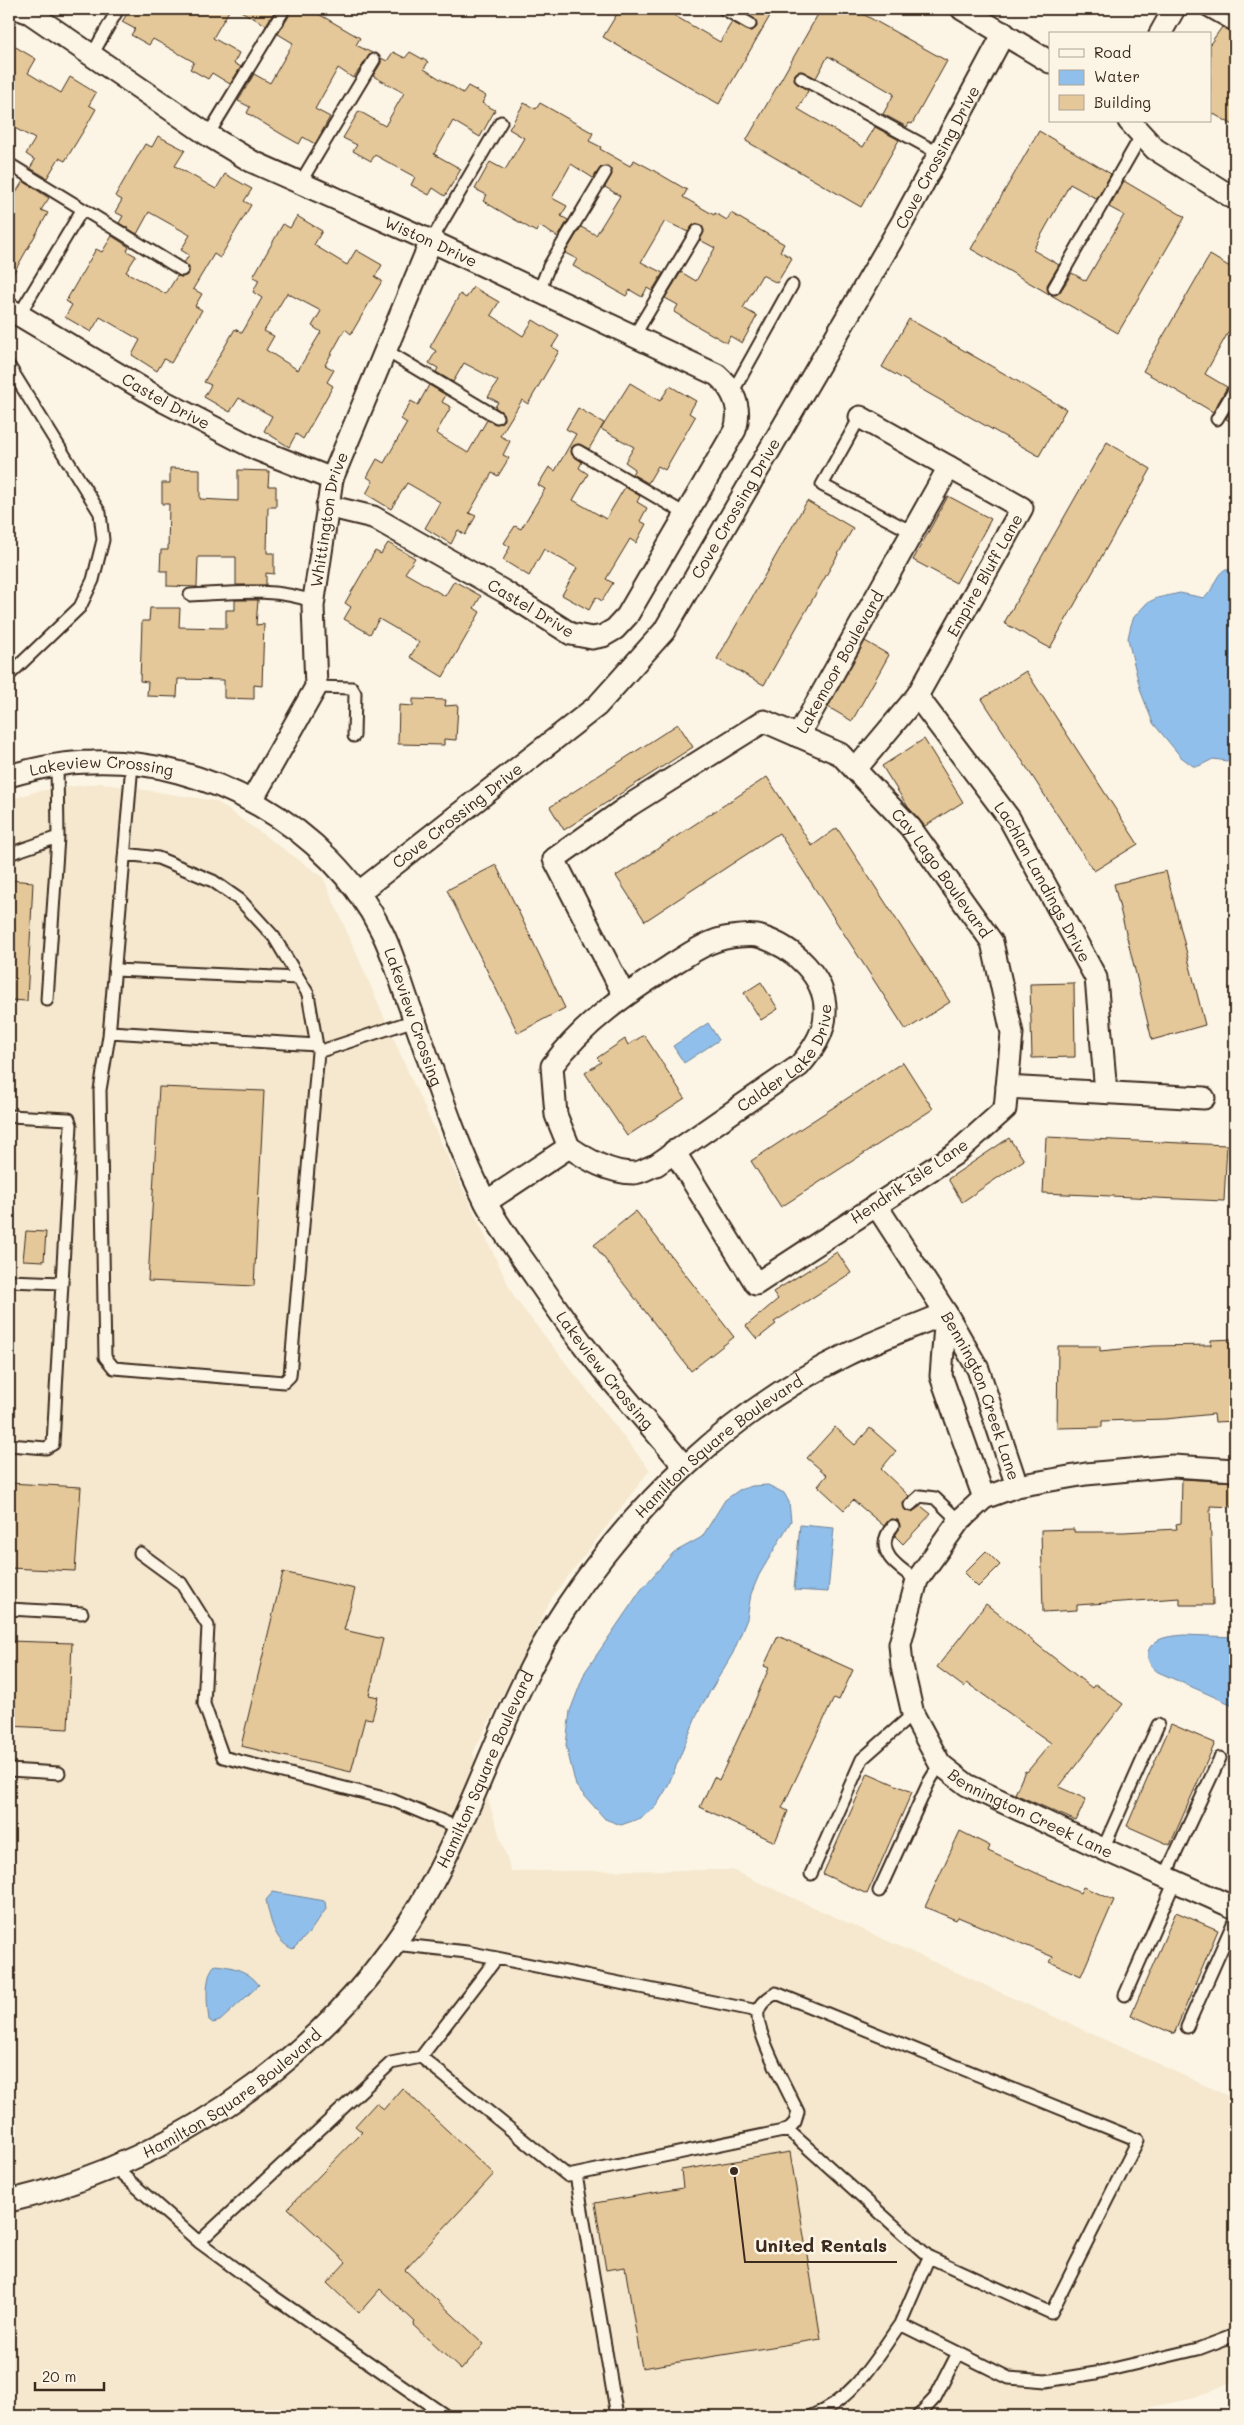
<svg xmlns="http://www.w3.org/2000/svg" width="1244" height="2425" font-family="Mali,sans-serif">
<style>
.built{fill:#f5e8ce}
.water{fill:#91bfeb;stroke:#6f8399}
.building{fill:#e5c899;stroke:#3b2a1e;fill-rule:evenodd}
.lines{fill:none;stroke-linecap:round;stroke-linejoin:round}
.lane-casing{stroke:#3b2a1e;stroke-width:15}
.street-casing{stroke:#3b2a1e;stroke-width:25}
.lane{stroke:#fcf5e5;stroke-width:11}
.street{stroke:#fcf5e5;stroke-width:21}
.labels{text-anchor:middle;stroke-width:5;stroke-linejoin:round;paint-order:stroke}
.street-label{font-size:16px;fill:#3b2a1e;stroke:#fcf5e5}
.leader{fill:none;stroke:#3b2a1e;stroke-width:2}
.callout-dot{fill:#3b2a1e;stroke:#fcf5e5;stroke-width:2}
.callout-label{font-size:18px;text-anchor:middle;font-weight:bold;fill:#3b2a1e;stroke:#fcf5e5;stroke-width:5;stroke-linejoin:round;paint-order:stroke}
</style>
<rect width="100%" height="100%" fill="#fcf5e5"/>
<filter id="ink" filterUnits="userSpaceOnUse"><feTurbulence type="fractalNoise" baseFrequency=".02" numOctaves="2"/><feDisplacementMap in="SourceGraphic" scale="10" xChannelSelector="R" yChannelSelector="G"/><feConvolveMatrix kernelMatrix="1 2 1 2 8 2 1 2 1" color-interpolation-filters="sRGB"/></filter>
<g filter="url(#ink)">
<!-- built -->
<path class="built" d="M100,783L216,801L323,877L414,1085L514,1297L650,1470L553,1596L473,1753L511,1871L732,1870L1235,2099V2380L1195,2398L1108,2416H9V800L38,791Z"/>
<!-- water -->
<path class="water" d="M1224,570H1235V757L1227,761L1213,759L1199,766H1193L1181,757L1153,723L1141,692L1130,648L1128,638L1131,625L1134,617L1147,603L1157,598L1180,593L1204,598C1214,591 1214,577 1224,570Z
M708,1023L719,1040L684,1063L673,1046Z
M768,1485L784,1493L789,1502L791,1521L759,1575L751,1594L747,1619L733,1653L699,1710L667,1788L656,1806L641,1818L621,1825L605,1819L576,1786L566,1745L570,1711L585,1672L641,1590L673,1553L702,1537L725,1500L739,1490L752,1486Z
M800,1525L834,1528L828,1592L794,1590Z
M1184,1635L1235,1637V1706L1158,1672C1146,1664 1143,1649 1157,1641C1165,1636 1176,1636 1184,1635Z
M273,1892L325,1901L326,1909L309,1933L293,1949C274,1942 270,1918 266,1900Z
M215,1965C232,1966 249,1971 259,1985L220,2021L213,2023L209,2020C207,2006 204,1975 215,1965Z"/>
<!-- building -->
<path class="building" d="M130,9H230L213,38L239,53L234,63L241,67L230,84L212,73L208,79L190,69L194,62L153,39L149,45L131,35L135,29L122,22Z
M237,9H276L266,25Z
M288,9H310L360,38L356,45L372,53L353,78L338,68L315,109L330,117L315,144L303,137L299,144L283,135L247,113L250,107L238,101L254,74L270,83L293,43L278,34L289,16Z
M620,9H663L720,42L732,22L750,31L757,27L756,20L739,9H774L719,104L603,37Z
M821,9H854L947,61L912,124L909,123L907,127L883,114L894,94L828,56L816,78L801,71L795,74V82L808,91L798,109L863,147L875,127L899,140L861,207L746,141Z
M1222,27L1235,33V126L1210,112V44Z
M9,43L36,59L28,73L61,93L70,77L96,93L89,105L96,109L87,125L65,161L59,158L47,178L30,168L35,160L26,154L35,139L9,125Z
M393,52L405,58L410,52L428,62L424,69L463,93L468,86L486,96L482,103L495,110L480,137L453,121L434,154L461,169L445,196L433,188L429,195L411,185L415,177L375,155L371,161L353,151L357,145L343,138L359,111L385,126L404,93L373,76L381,63V58L387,61Z
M524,103L536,109L540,103L593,133L589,141L601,147L600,149L630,166L634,160L651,169L687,190L683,197L714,215L715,213L727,220L731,213L784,244L780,251L792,258L777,283L762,275L743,308L757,316L742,343L730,336L727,343L690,322L674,312L678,305L665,298L681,272L696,281L715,248L700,240L704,231L700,224L693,225L688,232L665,221L641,262L663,273L652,291L647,288L642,297L630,290L626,296L573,266L577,259L565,253L581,227L596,235L620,196L605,187L612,174L608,166L601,167L593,178L571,164L552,198L567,206L561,216L568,220L558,237L539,226L536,232L483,201L487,195L475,189L490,162L505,170L524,138L509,129Z
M1039,131L1111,174L1097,199L1070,184L1033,250L1059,265L1047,285L1049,294L971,249Z
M158,136L185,150L175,166L216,189L225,174L252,189L244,201L251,205L232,237L220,258L214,254L193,289L202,294L195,306L202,310L171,363L164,359L157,371L132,355L140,340L100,317L91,332L65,317L72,305L66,301L96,249L102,252L112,236L129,247L127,251L136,256L126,272L166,294L177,276L182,277L189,273V267L184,263L189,255L181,250L190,235L149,212L137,234L119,223L123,216L115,212L122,200L115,196L145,144L152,147Z
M23,181L49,198L41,210L48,213L9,281V204Z
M1124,181L1185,217L1118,333L1051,295L1060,292L1072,273L1086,281L1124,215L1109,207Z
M297,216L322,231L314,245L347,265L356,250L382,265L375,277L382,281L351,334L345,329L325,365L334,370L327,382L333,386L303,439L296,434L289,447L264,431L272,416L239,398L230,412L204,397L211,385L204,382L235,329L242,333L262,298L253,292L259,280L253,277L283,224L290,228ZM287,293L321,311L312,326L321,332L298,370L266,350L274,336L264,331Z
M1210,255L1235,270V320L1205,374L1227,387L1213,412L1143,371Z
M473,287L499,302L491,315L523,336L533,320L559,336L552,347L559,351L528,404L522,400L500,436L510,441L503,455L509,458L498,476L492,473L469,513L476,516L465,535L458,530L451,544L425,528L440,502L407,483L391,509L366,494L373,481L367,477L377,459L384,463L407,423L401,419L411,401L418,405L429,385L446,395L442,402L451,407L436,433L468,453L487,420L496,424L504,420L503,413L495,407L498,402L488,397L498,381L464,363L453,382L436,372L438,368L429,363L436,351L430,347L460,294L466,298Z
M909,319L1066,409L1039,456L882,367Z
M630,383L660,401L670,386L696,401L689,413L695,417L665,470L658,466L648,483L632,474L635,469L625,462L634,447L601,429Z
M1235,403V424L1226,419Z
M578,408L604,423L589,449L579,444L571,448L572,455L582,462L579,468L588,474L573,500L606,519L625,487L640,496L637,502L647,508L640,521L646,524L636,543L630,539L606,579L613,583L602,601L596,597L589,610L562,595L577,568L544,549L529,576L503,560L510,547L504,543L515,526L521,529L545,489L538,485L549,467L555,471L576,434L566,429Z
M1107,442L1151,469L1050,648L1004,623Z
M170,468L200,469V499L238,501V470L269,471L268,486H276V507H268L267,553H274V574L266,573V585H236V557H198L197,587L167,586V571H160L161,550H168L169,504H162V483H170Z
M948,496L991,519L956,583L913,560Z
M807,501L853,528L764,685L717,659Z
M388,543L415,558L405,573L445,596L454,581L481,596L474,608L480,612L443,677L410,657L419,642L379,619L370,634L344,619L351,607L345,603L375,551L381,554Z
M235,600H258L256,625L264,624L262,686L254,685V699L224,698V680L178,679L177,697L147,696L148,682L140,681L142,621H149L150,608H180L179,627L226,628V610H235Z
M865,641L889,655L852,721L828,707Z
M1026,671L1138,844L1094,871L982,699Z
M413,699L446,700L445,706L458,705L456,740L444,739V745L398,744L399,705L413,706Z
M678,724L693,747L564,830L550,807Z
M924,739L963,802L925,826L908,807L882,766Z
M767,777L812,846L837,828L950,1002L906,1030L779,833L645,921L616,876Z
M496,865L565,1008L518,1033L447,890Z
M1166,871L1205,1025L1152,1040L1114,884Z
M9,880L33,882L27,1001L9,1000Z
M761,982L778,1009L761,1020L744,993Z
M1074,983L1075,1057L1032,1058L1030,984Z
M644,1035L685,1098L627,1136L585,1073L601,1062L597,1058L625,1039L628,1045Z
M903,1062L933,1109L781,1207L751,1161Z
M159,1087L264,1091L254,1286L148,1281Z
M1046,1137L1227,1145L1224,1201L1043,1193Z
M1009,1138L1024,1160L962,1202L948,1179Z
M636,1211L734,1337L691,1371L594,1245Z
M26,1231L46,1232L44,1261L23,1260Z
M837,1252L851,1273L774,1322L776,1324L757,1339L746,1326L778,1299L773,1292Z
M1235,1339V1421L1215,1422L1214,1414L1166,1419L1102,1421V1427L1057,1428L1058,1346H1100V1351L1153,1346L1211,1345V1340Z
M835,1427L855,1445L870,1428L896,1451L881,1469L909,1496L903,1503L905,1510L912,1512L921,1506L931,1514L903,1544L895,1536L900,1527L898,1520L890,1519L884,1526L853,1500L844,1510L818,1486L827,1475L807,1458Z
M1182,1479L1235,1482V1507L1210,1506L1213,1605H1180V1598L1077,1605V1610L1043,1612L1041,1530L1074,1529V1532H1124L1177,1529L1176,1524L1181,1523Z
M9,1483L81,1487L75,1571L9,1568Z
M986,1551L1000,1565L978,1587L964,1573Z
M283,1572L355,1589L344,1630L383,1639L369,1695L378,1697L372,1719L365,1718L351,1772L241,1746Z
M986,1604L1092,1688L1095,1684L1123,1704L1059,1787L1086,1799L1076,1821L1015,1794L1025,1771L1027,1772L1051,1743L967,1683L964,1687L937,1667Z
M778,1636L853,1670L839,1700L834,1698L782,1808L788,1811L775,1842L700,1807L714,1777L719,1780L747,1719L769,1668L764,1666Z
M9,1641L72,1643L68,1729L9,1726Z
M1171,1724L1215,1743L1170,1845L1127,1826Z
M868,1773L912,1792L867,1894L823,1874Z
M960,1831L990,1846L988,1851L1080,1893L1083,1887L1114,1900L1081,1976L1050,1962L1053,1957L1011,1939L958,1917L956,1920L925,1907Z
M1176,1912L1218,1930L1174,2034L1131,2015Z
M402,2088L494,2174L405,2270L484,2344L461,2370L413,2325L415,2322L380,2289L359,2313L327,2283L346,2262L288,2208L362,2132L355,2126L376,2103L384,2109Z
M790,2152L821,2339L642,2368L625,2267L606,2270L595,2203L683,2188L681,2170Z"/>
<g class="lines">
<!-- lane casing -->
<g class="lane-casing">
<path id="lane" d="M724,9L750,24
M1205,9L1235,26
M92,55L118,9
M801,78L940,154
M208,135L282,13
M9,164L182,270
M300,183L374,60
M431,241L501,122
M1054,288L1141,136
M539,291L549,266L605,173
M19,315L82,210
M634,336L697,231
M385,350L497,417
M9,366L100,513L103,540L93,580L80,607L9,675
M732,393L792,285
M860,417L822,485L912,532
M1217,419L1235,389
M578,451L687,515
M190,595C232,593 275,587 314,602
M316,687L352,688L355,693L354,736
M132,764L109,1036L100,1090L105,1357L114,1368L284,1382L290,1376L318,1052L415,1020
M9,854L58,837
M125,854L158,858L213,881L240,900L274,937L308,994L318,1052
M115,970L298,978
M47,1000L58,837L57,765
M110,1032L317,1045
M9,1116L69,1119L71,1125L62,1283L9,1281
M9,1445L46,1448L53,1444L62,1283
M910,1505L920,1496L935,1498L959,1521
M893,1526C872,1550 897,1567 917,1580
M140,1553L181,1583L208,1626L204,1704L223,1757L392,1800L459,1828
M9,1609L82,1613
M9,1770L59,1773
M1103,1849L1158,1725
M811,1874L862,1759L913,1714
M1165,1876L1220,1758
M879,1891L929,1782L940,1764
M394,1944L467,1952L758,2011
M1125,1995L1175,1881
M1187,2027L1235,1919
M421,2057L497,1958
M788,2130L929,2257
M114,2167L199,2242L274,2297L446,2416
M576,2175L617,2416
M199,2242L391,2063L421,2057L568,2176L788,2130L795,2122L798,2112C788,2091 755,2032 758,2012C760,2003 769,1997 776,1993L1138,2140L1051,2313L929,2257L900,2324
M811,2416C853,2401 875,2359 900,2324L1009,2378L1046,2381L1096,2373L1198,2349L1235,2335
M918,2416L935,2398L958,2353"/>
</g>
<!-- street casing -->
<g class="street-casing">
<g id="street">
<path id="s1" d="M19,9L30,13L208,135L251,161L431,241L717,375C734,390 742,408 735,430L627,616L615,629L603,636L592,638L571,634L505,592L373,517L327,506"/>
<path d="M962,9L1050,62"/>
<path d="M1160,34L1174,9"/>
<path d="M1129,121L1155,149L1235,199"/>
<path id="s2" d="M9,309L165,402L256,449L332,479"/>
<path id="s3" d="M917,696L1009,818L1096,978L1106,1092"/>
<path id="s4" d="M798,736L949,467"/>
<path id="s5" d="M855,770L917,696L1022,508L860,417"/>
<path id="s6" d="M9,776C36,768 64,762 92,762C207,758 329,827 381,930C392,951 399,976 407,999C432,1067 453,1138 486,1203C500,1229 519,1253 536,1278C551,1300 566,1322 582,1343C614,1386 650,1425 684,1466"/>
<path id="s7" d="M252,800L316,687L313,606L332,479L431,241"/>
<path id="s8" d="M358,893L597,706L664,631L903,221L1004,33"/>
<path id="s9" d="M624,995L554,859L630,805L764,721L840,754L910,827L992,942L1012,1033L1005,1109L955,1154L756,1284L674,1151"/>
<path d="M1007,1087L1204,1098"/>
<path id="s10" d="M486,1202L569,1147C588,1160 610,1173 634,1173C641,1173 649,1167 656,1165L799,1066C812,1051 825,1033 825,1013C827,977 793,947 761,937C753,934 740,936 731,937C710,939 687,955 670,966C626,994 584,1023 552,1066L556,1115L569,1147"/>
<path id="s11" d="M876,1205L946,1313L978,1369L1017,1486"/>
<path d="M946,1313L941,1376L984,1498"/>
<path id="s12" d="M1235,1470L1173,1466L1086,1474L1017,1486L984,1498L959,1521L917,1580L900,1644L902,1666L913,1714L940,1764L967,1785L1103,1849L1235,1908"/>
<path id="s13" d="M9,2201C184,2160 347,2041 433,1882C481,1793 508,1694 565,1609C636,1503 731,1411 846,1355C879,1339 913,1327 946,1313"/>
</g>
</g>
<!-- lane -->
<use href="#lane" class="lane"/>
<!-- street -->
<use href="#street" class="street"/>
</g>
</g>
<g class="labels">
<!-- street labels -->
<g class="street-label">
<text dy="6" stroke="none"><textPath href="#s8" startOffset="951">Cove Crossing Drive</textPath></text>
<text dy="6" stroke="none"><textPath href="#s1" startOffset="475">Wiston Drive</textPath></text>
<text dy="6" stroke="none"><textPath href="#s2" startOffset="182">Castel Drive</textPath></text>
<text dy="6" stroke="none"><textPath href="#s8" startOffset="546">Cove Crossing Drive</textPath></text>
<text dy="6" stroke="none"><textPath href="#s7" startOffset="299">Whittington Drive</textPath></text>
<text dy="6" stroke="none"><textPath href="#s5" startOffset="235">Empire Bluff Lane</textPath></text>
<text transform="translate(531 608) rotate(31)" y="6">Castel Drive</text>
<text dy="6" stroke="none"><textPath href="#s4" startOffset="85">Lakemoor Boulevard</textPath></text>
<text dy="6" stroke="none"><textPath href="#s6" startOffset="94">Lakeview Crossing</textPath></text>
<text dy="6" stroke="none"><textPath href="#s8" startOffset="126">Cove Crossing Drive</textPath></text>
<text dy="6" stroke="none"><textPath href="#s9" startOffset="644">Cay Lago Boulevard</textPath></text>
<text dy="6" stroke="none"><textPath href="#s3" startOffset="225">Lachlan Landings Drive</textPath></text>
<text dy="6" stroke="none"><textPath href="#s6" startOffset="529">Lakeview Crossing</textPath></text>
<text dy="6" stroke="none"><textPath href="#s10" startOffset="366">Calder Lake Drive</textPath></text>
<text transform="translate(909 1181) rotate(-34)" y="6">Hendrik Isle Lane</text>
<text dy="6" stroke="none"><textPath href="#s6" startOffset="934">Lakeview Crossing</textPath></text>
<text dy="6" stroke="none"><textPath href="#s11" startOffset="219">Bennington Creek Lane</textPath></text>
<text dy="6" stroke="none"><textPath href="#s13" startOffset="1075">Hamilton Square Boulevard</textPath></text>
<text dy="6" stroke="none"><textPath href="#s13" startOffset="670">Hamilton Square Boulevard</textPath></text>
<text dy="6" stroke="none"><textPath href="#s12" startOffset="659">Bennington Creek Lane</textPath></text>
<text dy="6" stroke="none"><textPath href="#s13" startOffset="250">Hamilton Square Boulevard</textPath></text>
</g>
</g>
<!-- callouts -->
<path class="leader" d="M734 2171L745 2262H897"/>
<circle class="callout-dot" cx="734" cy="2171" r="5"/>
<g class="callout-label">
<text x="821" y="2252">United Rentals</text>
</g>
<!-- margin -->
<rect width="1244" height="2425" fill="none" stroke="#fcf5e5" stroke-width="30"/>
<rect x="15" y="15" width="1214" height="2395" fill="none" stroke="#3b2a1e" stroke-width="2" filter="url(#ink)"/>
<!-- legend -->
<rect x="1049" y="32" width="162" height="90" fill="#fcf5e5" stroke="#afa495"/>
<rect x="1059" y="49" width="25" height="8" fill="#fcf5e5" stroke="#afa495"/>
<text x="1094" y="58" font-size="15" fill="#3b2a1e">Road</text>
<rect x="1059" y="70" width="25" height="15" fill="#91bfeb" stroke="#afa495"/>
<text x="1094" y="82" font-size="15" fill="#3b2a1e">Water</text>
<rect x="1059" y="95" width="25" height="15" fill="#e5c899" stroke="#afa495"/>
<text x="1094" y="108" font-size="15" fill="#3b2a1e">Building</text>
<!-- scale -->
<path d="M35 2382v8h69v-8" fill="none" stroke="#3b2a1e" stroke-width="2.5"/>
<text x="42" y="2382" font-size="15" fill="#3b2a1e" stroke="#fcf5e5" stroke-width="4" paint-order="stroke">20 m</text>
</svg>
